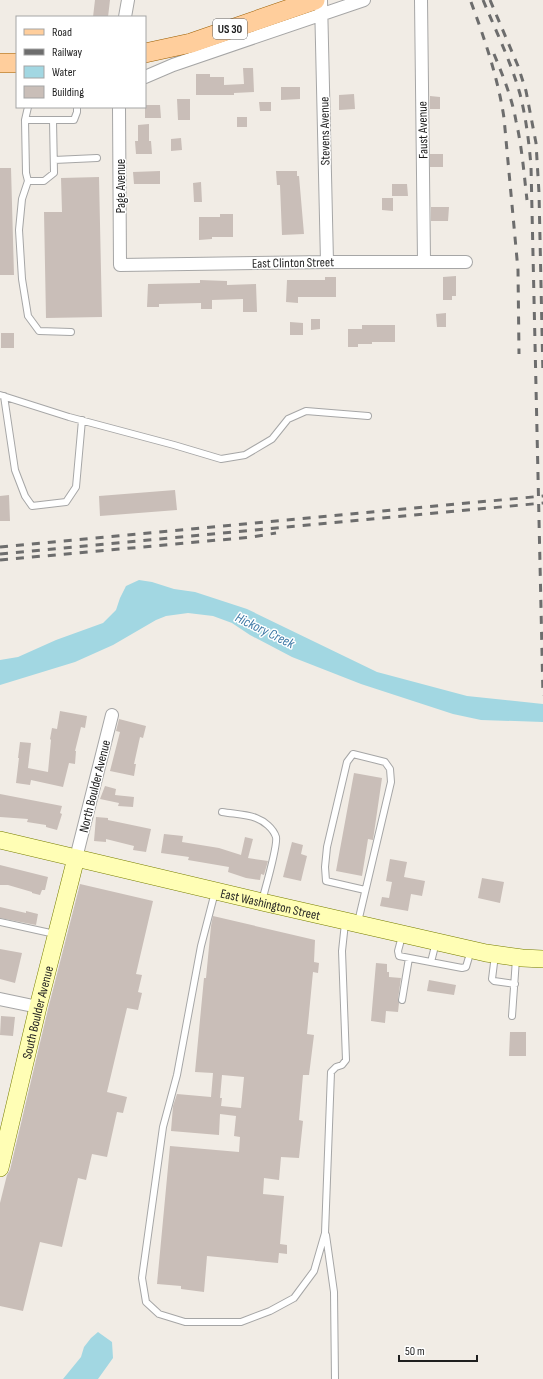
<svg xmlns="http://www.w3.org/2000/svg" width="543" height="1379" font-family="'Sofia Sans Condensed',sans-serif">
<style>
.water{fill:#a2d7e2}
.building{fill:#c9beb8;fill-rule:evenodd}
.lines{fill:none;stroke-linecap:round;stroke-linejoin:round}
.lane-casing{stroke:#a6a6a6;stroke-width:8}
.street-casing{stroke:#a6a6a6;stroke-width:14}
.secondary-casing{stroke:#777d00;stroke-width:18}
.primary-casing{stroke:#9b5e00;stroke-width:20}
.lane{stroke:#fff;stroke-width:6}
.street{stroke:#fff;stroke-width:12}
.secondary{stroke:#fffeb5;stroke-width:17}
.primary{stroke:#ffce9c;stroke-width:19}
.rail{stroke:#6d6d6d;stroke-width:3;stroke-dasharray:8 8;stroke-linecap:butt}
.labels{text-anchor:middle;stroke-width:3;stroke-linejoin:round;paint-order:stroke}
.shield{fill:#fff;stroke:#626262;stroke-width:1}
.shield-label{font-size:12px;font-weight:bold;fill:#1f1f1f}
.street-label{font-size:13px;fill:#1f1f1f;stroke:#fff}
.water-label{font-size:14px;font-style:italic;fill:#3e79a6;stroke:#fff}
</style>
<rect width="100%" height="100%" fill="#f1ece5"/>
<!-- water -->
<path class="water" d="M139,580L152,582L174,589L195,592L247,609L377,672L467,696L543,704V722L481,720L453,714L361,684L292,657L250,635L232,623L213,616L188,613L166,616L156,620L113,645L75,662L0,685V660L18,657L56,640L103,623L116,610L120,598L126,586Z
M98,1332L112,1342L113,1358L98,1379H63L81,1357L84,1347L91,1338Z"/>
<!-- building -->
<path class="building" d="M95,0H110L108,17H93Z
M243,68H253L254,92L234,93V95H196V74H210V77H224V85L244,84Z
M281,87H300V99L281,100Z
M354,94L355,109L339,110V95Z
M430,96L440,97V109H430Z
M177,99H190V120H178Z
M259,102H271V111H260Z
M145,105H160L161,118H145Z
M237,117H247V127H237Z
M149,124V141H151L152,154H136L135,141H138V125Z
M181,138L182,150L171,151V139Z
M430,154H443V167H430Z
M0,168H11L14,275H0Z
M160,171V184H134L133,172Z
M276,171H297V176H299L304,234L282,235L280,185H277Z
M99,177L102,317L46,318L44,212H62L61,178Z
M201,182L202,202H194L193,183Z
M392,184H407L408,196H392Z
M382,198H393V211L382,210Z
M431,207H449L448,221H431Z
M220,214H233V237H212V239L199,240V217H220Z
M456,276V296H452V300H443V277Z
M325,277H336V297H298V303L286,302L287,280H325Z
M200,280L227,281V285L256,284L257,312H243V299L212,300V309H201V303L159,304V307H147L148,284L200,283Z
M446,313V327H437L436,314Z
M311,319H320V329L311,330Z
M290,322L303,323V335H290Z
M362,325H395V342H372V344H358V347H348V329H362Z
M1,333H14V348H1Z
M175,490L177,510L100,516L99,496Z
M9,495L10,521H0V496Z
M60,711L87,716L85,728L81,727L75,751H76L75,764L69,763L63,787L31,780L30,785L16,783L19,758H18L20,742L31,743L28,768L48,772L51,740L50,739L52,728L57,729Z
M119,719L146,726L143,738L140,737L134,764H136L134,776L110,771L120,732L116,731Z
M354,773L382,778L373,840L368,839L362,876L336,871Z
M105,786L116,789L115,795L134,797L133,807L118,806L119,803L100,799Z
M0,794L62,806L60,813L62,814L57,830L46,827V825L27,822L28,819L0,817Z
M96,817L108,818V820L151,829L146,852L133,850L134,846L106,839V842L94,841Z
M164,834L183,836L182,842L219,848L241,855L245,837L253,839L248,858L268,861L264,875L261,874L260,880L246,878L228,872L229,867L188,860L189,857L161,853Z
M292,842L303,845L301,854L307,856L301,881L283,877Z
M390,859L407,862L404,877L425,881L422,896L411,894L408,911L380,906L382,897L389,898L392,882L386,881Z
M0,865L48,877L45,890H42L40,895L32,893V892L8,885H0Z
M482,878L504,882L500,903L478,898Z
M80,884L153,901L136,974L142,975L138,992L142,993L138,1010L127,1008L107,1092L127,1097L123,1113L117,1112L107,1157L92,1154L86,1180L78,1178L62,1247L40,1242L23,1311L0,1306V1203L7,1175L10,1170L48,1009Z
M0,907L26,913V911L38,914L36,925L0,918Z
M213,916L315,940L314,962L319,963L318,973L313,972L307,1034L314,1035L309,1075H303L299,1120L303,1121L299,1158L281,1157L279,1180L264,1178L263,1194L284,1196L280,1244L287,1245V1254L279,1253L278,1263L207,1256L204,1292L181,1289V1286L157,1284L170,1146L239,1152L240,1137L234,1136L236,1116L220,1114L219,1135L171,1131L173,1106L177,1094L211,1097L213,1073L195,1072L204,978H206L211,926ZM222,1075L244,1077L241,1108L221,1106L222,1098H220Z
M0,949L22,953L15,983L0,979Z
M376,963L387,964V972H389V977L401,978L398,999L399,1003L398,1012L386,1011L385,1023L371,1021Z
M429,980L456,985L454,995L427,991Z
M1,1016L15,1017L13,1036L0,1035Z
M510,1032H526V1056H509Z"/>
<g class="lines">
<!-- lane casing -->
<g class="lane-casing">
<path id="lane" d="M28,107L25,120H74L77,112V107
M25,120L26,173L28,181H44L54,173L53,120
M54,160L97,158
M28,181L22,199L19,230L22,279L28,316L39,331L71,332
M0,395L69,417L174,445L221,459L245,455L272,439L288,419L306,411L368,416
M4,396L15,470L25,496L32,506L66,502L76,487L82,420
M222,812C233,814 246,814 256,818C264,821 273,828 276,837C278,846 265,889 262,901
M215,892L201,946L177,1075L163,1127L142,1278L146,1302L159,1314L185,1322H241L270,1311L294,1298L314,1271L325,1233L331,1072L336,1067L342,1065L346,1060L342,951L345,923
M0,922L55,934
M358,922L391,782L390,769L385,762L353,754L347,762L327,847L325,867L326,881L365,890
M402,936L398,951L399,956L462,968L466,967L471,950
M495,955L492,979L494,981L515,984
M431,962L436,942
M402,1000L409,958
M512,1016L516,959
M326,1235L334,1292L335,1379"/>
</g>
<!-- street casing -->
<g class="street-casing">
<path id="street" d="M321,0L327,262
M421,0L424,261
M125,17L128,0
M145,77L173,65L364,0
M119,107L120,265L327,262H466
M76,858L112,715
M0,999L38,1007"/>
</g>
<!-- secondary casing -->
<g class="secondary-casing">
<g id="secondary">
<path id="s1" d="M0,840L262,902L486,953L522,958L543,959"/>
<path id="s2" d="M0,1168L38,1007L76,858"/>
</g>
</g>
<!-- primary casing -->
<g class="primary-casing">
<path id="primary" d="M145,53L191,43L315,0
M0,63H17"/>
</g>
<!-- lane -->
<use href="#lane" class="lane"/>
<!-- street -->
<use href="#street" class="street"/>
<!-- secondary -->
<use href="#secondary" class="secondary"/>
<!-- primary -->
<use href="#primary" class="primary"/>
<!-- rail -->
<path class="rail" d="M483,0C496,31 511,62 520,94C526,118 529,142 531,166L543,696
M490,0L518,66L526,91L536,143L539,193L543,376
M471,2C485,40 498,78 504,118L518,270L519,354
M494,54C503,76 512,98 516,121C522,147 524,174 527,200
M0,547L543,496
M0,554L543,503
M0,560L252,537L276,533"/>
</g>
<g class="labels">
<!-- shield labels -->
<rect class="shield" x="213" y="19" width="34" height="20" rx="3"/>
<g class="shield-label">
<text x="230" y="33">US 30</text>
</g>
<!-- street labels -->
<g class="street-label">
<text transform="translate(422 130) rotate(-91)" y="5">Faust Avenue</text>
<text transform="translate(324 131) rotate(-91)" y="5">Stevens Avenue</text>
<text transform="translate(120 186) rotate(-90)" y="5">Page Avenue</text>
<text transform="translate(293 262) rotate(-1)" y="5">East Clinton Street</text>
<text transform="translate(94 786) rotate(-76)" y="5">North Boulder Avenue</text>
<text dy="5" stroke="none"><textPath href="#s1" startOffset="278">East Washington Street</textPath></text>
<text dy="5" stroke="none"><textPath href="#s2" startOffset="160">South Boulder Avenue</textPath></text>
</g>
<!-- water labels -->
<g class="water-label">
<text transform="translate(265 630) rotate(26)" y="5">Hickory Creek</text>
</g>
</g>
<!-- legend -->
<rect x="16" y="16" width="130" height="92" fill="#ffffff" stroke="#a5a5a5"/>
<rect x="24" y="29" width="20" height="6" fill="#ffce9c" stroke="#a5a5a5"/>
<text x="52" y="36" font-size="12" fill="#1f1f1f">Road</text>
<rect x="24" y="49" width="20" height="6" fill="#6d6d6d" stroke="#a5a5a5"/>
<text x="52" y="56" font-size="12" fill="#1f1f1f">Railway</text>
<rect x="24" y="66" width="20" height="12" fill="#a2d7e2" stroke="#a5a5a5"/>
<text x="52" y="76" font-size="12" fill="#1f1f1f">Water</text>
<rect x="24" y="86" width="20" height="12" fill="#c9beb8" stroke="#a5a5a5"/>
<text x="52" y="96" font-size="12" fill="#1f1f1f">Building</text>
<!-- scale -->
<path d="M399 1355v6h78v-6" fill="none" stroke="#1f1f1f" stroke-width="2"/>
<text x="405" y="1355" font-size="12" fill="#1f1f1f" stroke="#ffffff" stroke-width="3" paint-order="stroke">50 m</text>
</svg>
